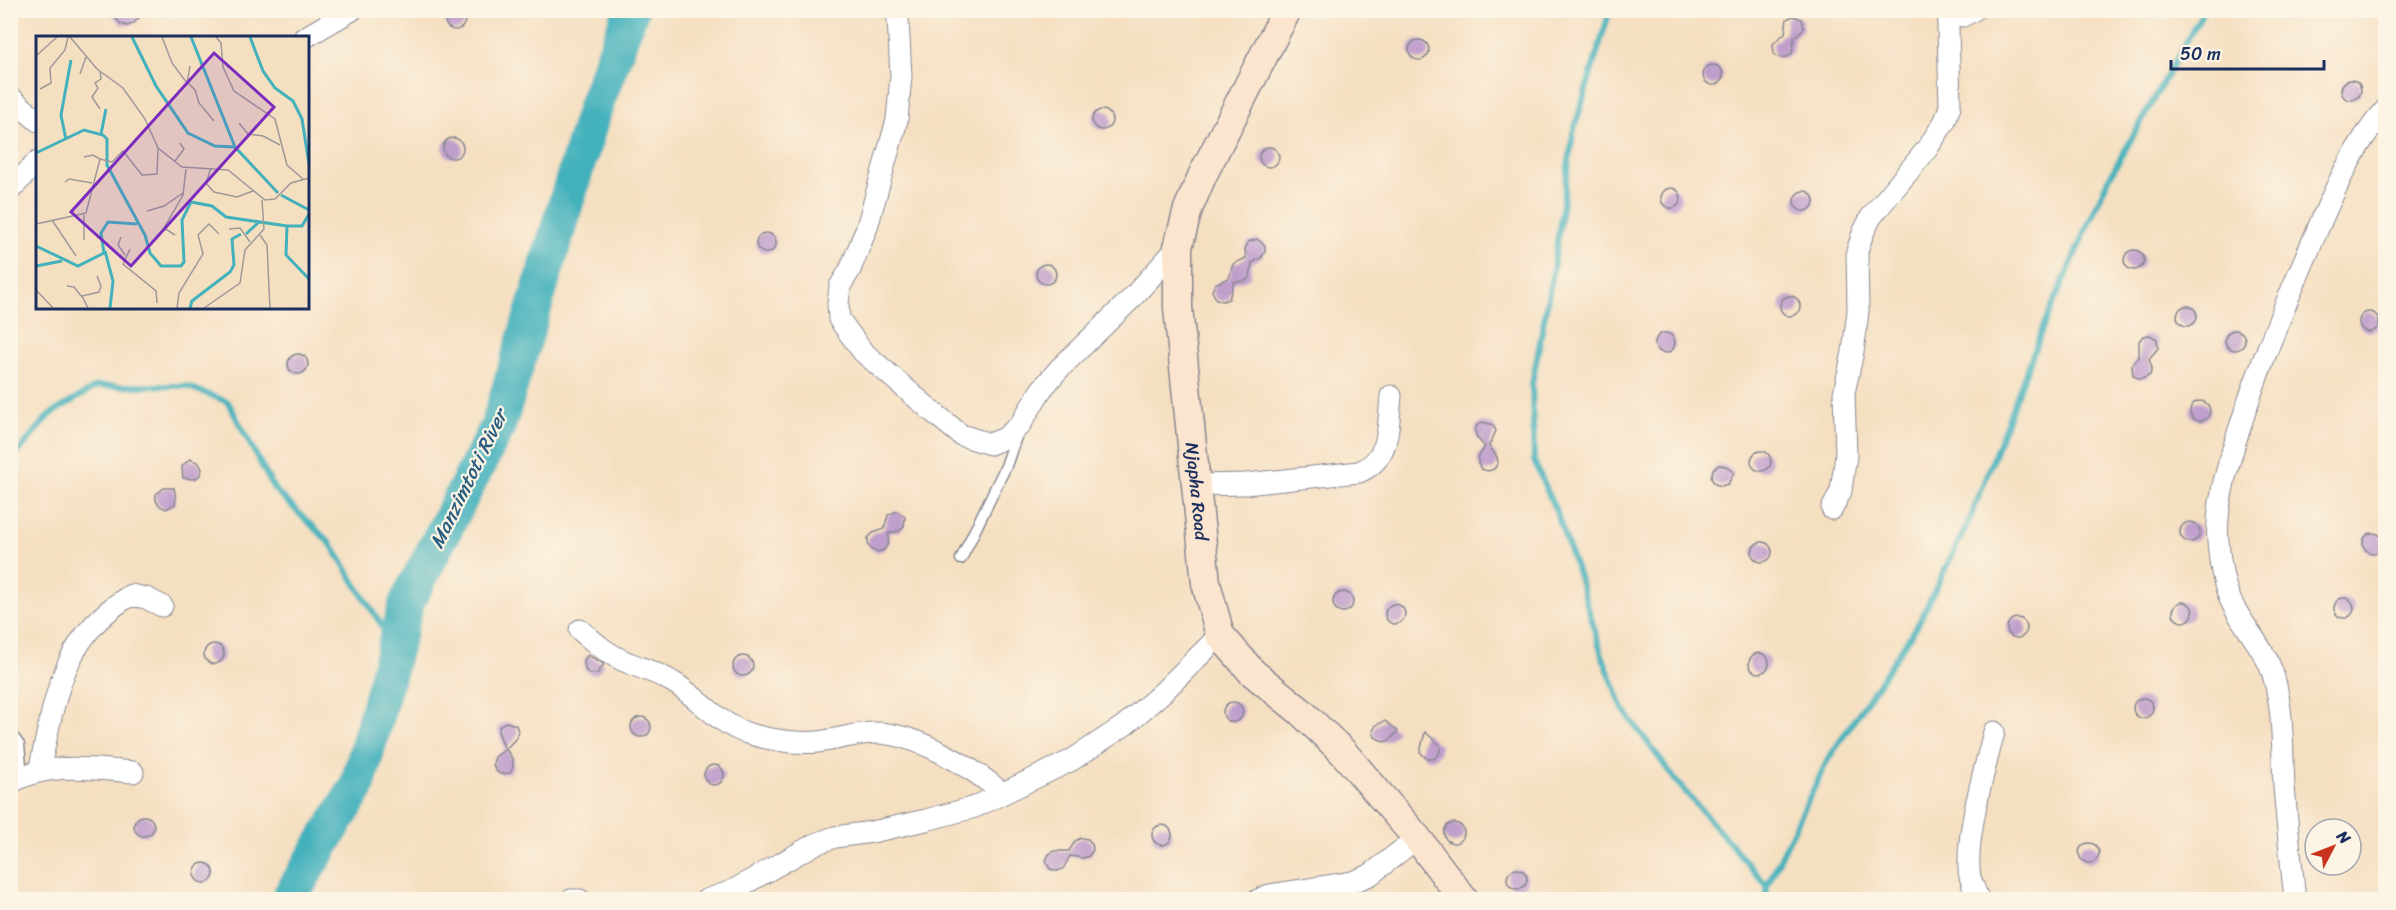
<svg xmlns="http://www.w3.org/2000/svg" width="2396" height="910" font-family="Sriracha,sans-serif">
<style>
.lines{fill:none;stroke-linecap:round;stroke-linejoin:round}
.stream{stroke:#42b1bc;stroke-width:6}
.river{stroke:#42b1bc;stroke-width:36}
.building{fill:#bf9ecc}
.lane-casing{stroke:#888790;stroke-width:13}
.street-casing{stroke:#888790;stroke-width:23}
.secondary-casing{stroke:#888790;stroke-width:31}
.lane{stroke:#fff;stroke-width:10}
.street{stroke:#fff;stroke-width:21}
.secondary{stroke:#fce5cf;stroke-width:28}
.labels{text-anchor:middle;stroke-width:4.5;stroke-linejoin:round;paint-order:stroke}
.street-label{font-size:18px;fill:#1b2f5e;stroke:#fcf5e5}
.water-label{font-size:20px;font-style:italic;fill:#295c7f;stroke:#fcf5e5}
.inset-river{fill:none;stroke:#42b1bc;stroke-width:3}
.inset-road{fill:none;stroke:#9e9999;stroke-width:1.5}
.view{fill:#7b2cbf;fill-opacity:0.15;stroke:#7b2cbf;stroke-width:3}
.inset-edge{fill:none;stroke:#1b2f5e;stroke-width:3}
</style>
<rect width="100%" height="100%" fill="#fcf5e5"/>
<filter id="ink" filterUnits="userSpaceOnUse"><feTurbulence type="fractalNoise" baseFrequency=".0167" numOctaves="2"/><feDisplacementMap in="SourceGraphic" scale="12" xChannelSelector="R" yChannelSelector="G"/><feConvolveMatrix kernelMatrix="1 2 1 2 8 2 1 2 1" color-interpolation-filters="sRGB"/></filter>
<filter id="wash" filterUnits="userSpaceOnUse"><feTurbulence type="fractalNoise" baseFrequency=".008" numOctaves="4" result="noise"/><feDisplacementMap in="SourceGraphic" scale="24" xChannelSelector="R" yChannelSelector="G"/><feGaussianBlur stdDeviation="1.35" result="paint"/><feColorMatrix in="noise" values="0 0 0 0 0 0 0 0 0 0 0 0 0 0 0 0 0 1.4 0 .05"/><feComposite in="paint" operator="in"/></filter>
<g filter="url(#wash)">
<rect width="100%" height="100%" fill="#f5dfc1"/>
<g class="lines">
<!-- stream -->
<path class="stream" d="M1610,10L1573,133L1553,271L1532,384L1534,461L1556,511L1579,577L1601,652L1623,709L1676,781L1767,886V900
M10,462L49,415L97,386H186L228,402L274,489L330,543L395,647
M1767,886L1827,761L1918,624L1970,519L2044,325L2106,184L2204,10"/>
<!-- river -->
<path class="river" d="M288,900L357,787L407,602L498,426L596,104L631,10"/>
</g>
<g id="blocks">
<!-- building -->
<path class="building" d="M445 20a10 10 0 1 1 20 0a10 10 0 1 1-20 0Z
M108,10H146L133,24L127,26L121,24Z
M1793,16L1802,19L1804,28L1794,38L1792,53L1787,57L1780,58L1774,54L1773,44L1785,33L1787,19Z
M1409 50a10 10 0 1 1 20 0a10 10 0 1 1-20 0Z
M1703 75a10 10 0 1 1 20 0a10 10 0 1 1-20 0Z
M2341 90a10 10 0 1 1 20 0a10 10 0 1 1-20 0Z
M1092 120a10 10 0 1 1 20 0a10 10 0 1 1-20 0Z
M443 148a10 10 0 1 1 20 0a10 10 0 1 1-20 0Z
M1259 157a10 10 0 1 1 20 0a10 10 0 1 1-20 0Z
M1661 198a10 10 0 1 1 20 0a10 10 0 1 1-20 0Z
M1794 201a10 10 0 1 1 20 0a10 10 0 1 1-20 0Z
M756 243a10 10 0 1 1 20 0a10 10 0 1 1-20 0Z
M1257,239L1265,245V252L1262,257L1252,263L1250,277L1245,281L1234,282L1229,299L1223,301L1216,299L1212,291L1215,284L1229,278L1233,264L1246,258L1245,249L1248,242Z
M2124 260a10 10 0 1 1 20 0a10 10 0 1 1-20 0Z
M1036 274a10 10 0 1 1 20 0a10 10 0 1 1-20 0Z
M1780 306a10 10 0 1 1 20 0a10 10 0 1 1-20 0Z
M2177 316a10 10 0 1 1 20 0a10 10 0 1 1-20 0Z
M2359 322a10 10 0 1 1 20 0a10 10 0 1 1-20 0Z
M2225 340a10 10 0 1 1 20 0a10 10 0 1 1-20 0Z
M1655 343a10 10 0 1 1 20 0a10 10 0 1 1-20 0Z
M2150,335L2157,339L2158,348L2149,359L2152,368L2150,375L2145,378L2139,379L2133,375L2132,365L2139,357V341L2143,336Z
M288 364a10 10 0 1 1 20 0a10 10 0 1 1-20 0Z
M2190 411a10 10 0 1 1 20 0a10 10 0 1 1-20 0Z
M1483,422L1493,425L1496,431L1489,446L1497,457L1498,463L1494,469L1488,471L1481,469L1478,464V457L1485,447L1477,438L1475,431L1477,425Z
M1751 461a10 10 0 1 1 20 0a10 10 0 1 1-20 0Z
M190,459L199,463L202,469L200,475L195,479L183,478L182,466Z
M1719,465L1726,466L1734,473L1728,484L1721,486L1715,484L1711,478L1713,469Z
M164,488H174L176,498L175,504L166,509L160,506L156,501V494Z
M897,511L905,517L904,527L899,531L889,533L888,544L884,550L878,552L872,550L868,544V538L873,533L884,529L888,515Z
M2180 532a10 10 0 1 1 20 0a10 10 0 1 1-20 0Z
M2363 543a10 10 0 1 1 20 0a10 10 0 1 1-20 0Z
M1752 552a10 10 0 1 1 20 0a10 10 0 1 1-20 0Z
M1333 602a10 10 0 1 1 20 0a10 10 0 1 1-20 0Z
M2334 608a10 10 0 1 1 20 0a10 10 0 1 1-20 0Z
M2173 612a10 10 0 1 1 20 0a10 10 0 1 1-20 0Z
M1385 614a10 10 0 1 1 20 0a10 10 0 1 1-20 0Z
M2007 628a10 10 0 1 1 20 0a10 10 0 1 1-20 0Z
M204 654a10 10 0 1 1 20 0a10 10 0 1 1-20 0Z
M1749 663a10 10 0 1 1 20 0a10 10 0 1 1-20 0Z
M588,655L604,664L597,674H590L585,670L584,660Z
M733 666a10 10 0 1 1 20 0a10 10 0 1 1-20 0Z
M2133 708a10 10 0 1 1 20 0a10 10 0 1 1-20 0Z
M1223 712a10 10 0 1 1 20 0a10 10 0 1 1-20 0Z
M631 727a10 10 0 1 1 20 0a10 10 0 1 1-20 0Z
M1385,721L1398,731L1390,740L1384,742L1375,737L1373,731L1376,725Z
M506,722L516,725L518,731L516,738L505,750L498,731L500,725Z
M1425,732L1440,745V752L1434,759H1427L1420,752Z
M506,749L513,760V767L510,773L500,774L495,770L493,764L495,757Z
M704 775a10 10 0 1 1 20 0a10 10 0 1 1-20 0Z
M134 826a10 10 0 1 1 20 0a10 10 0 1 1-20 0Z
M1444 833a10 10 0 1 1 20 0a10 10 0 1 1-20 0Z
M1152 835a10 10 0 1 1 20 0a10 10 0 1 1-20 0Z
M1081,838L1088,839L1092,844L1093,850L1089,856L1083,858L1070,856L1063,869L1057,871L1050,869L1046,861L1049,854L1055,851H1069L1075,841Z
M2079 853a10 10 0 1 1 20 0a10 10 0 1 1-20 0Z
M194 873a10 10 0 1 1 20 0a10 10 0 1 1-20 0Z
M1507 879a10 10 0 1 1 20 0a10 10 0 1 1-20 0Z"/>
</g>
</g>
<g filter="url(#ink)">
<use href="#blocks" fill-opacity="0" stroke="#888790" stroke-width="1.5"/>
<g class="lines">
<!-- lane casing -->
<g class="lane-casing">
<path id="lane" d="M961,559L1006,466L1018,431
M10,733L19,745L22,776"/>
</g>
<!-- street casing -->
<g class="street-casing">
<path id="street" d="M895,10L898,19L901,76L897,120L867,227L850,270L840,286L838,304L839,319L863,352L927,407L961,435L990,444L1005,438L1020,425L1041,390L1059,369L1131,299L1178,247
M1945,10L1963,16L1974,10
M304,38L352,10
M10,97L38,121
M10,190L38,161
M1196,485L1246,484L1359,472C1391,459 1388,426 1391,396
M1832,509L1841,491L1846,455L1844,393L1853,352L1858,311L1857,251L1863,233L1871,217L1927,149L1945,121L1950,106L1948,28L1950,13
M580,630C595,643 610,656 629,663C643,669 658,673 671,681C699,697 718,725 750,734C770,740 797,744 818,742C836,740 853,734 872,733C913,731 972,767 1002,793
M39,772C55,700 61,636 131,595L146,598L162,606
M10,783C48,761 92,769 133,772
M571,900H580
M706,900L732,891L815,844L835,837L872,832L926,820L975,807L1072,760L1125,725L1163,692L1220,635
M1258,900L1269,895L1352,882L1370,875L1417,838
M1979,900C1975,890 1969,880 1969,869C1967,829 1984,772 1994,732
M2295,900C2291,862 2287,824 2284,786C2282,751 2284,713 2274,678C2267,652 2247,631 2234,607C2223,587 2220,564 2218,541C2215,505 2228,465 2239,430C2257,372 2280,317 2304,261C2327,209 2347,152 2386,109"/>
</g>
<!-- secondary casing -->
<g class="secondary-casing">
<g id="secondary">
<path id="s1" d="M1287,10L1203,174L1188,209L1178,247V308L1206,583L1220,635L1252,672L1300,711L1342,751L1417,838L1464,900"/>
</g>
</g>
<!-- lane -->
<use href="#lane" class="lane"/>
<!-- street -->
<use href="#street" class="street"/>
<!-- secondary -->
<use href="#secondary" class="secondary"/>
</g>
</g>
<g class="labels">
<!-- street labels -->
<g class="street-label">
<text dy="6" stroke="none"><textPath href="#s1" startOffset="507">Njapha Road</textPath></text>
</g>
<!-- water labels -->
<g class="water-label">
<text transform="translate(468 479) rotate(-64)" y="7">Manzimtoti River</text>
</g>
</g>
<!-- overview -->
<g transform="translate(36 36)">
<rect width="273" height="273" fill="#f5dfc1"/>
<path class="inset-river" d="M96,1L120,50L152,97L179,110L199,111L242,157M155,1L199,111M214,1L227,35L239,52L257,65L266,83L273,128M65,98L70,73M30,104L25,79L35,24M0,117L48,94L67,99L71,103V129L109,199L114,217L125,230H145L148,226L146,184L155,166L176,170L190,181L251,190H266L273,178M245,159L273,174M251,190L250,219L273,243M210,198L224,185M0,210L42,230L68,217L65,197L72,186L101,188M69,215L77,245L74,272M0,230L26,225M154,272L156,265L194,236L198,229L196,203L205,198"/>
<path class="inset-road" d="M34,1L61,33L87,52L109,83L122,112L146,131L192,134L229,164L239,163L255,147L273,142M126,1L136,27L151,47L154,30M180,1L185,7L187,31L198,55L239,83L251,129L267,143M0,20L21,1M44,38L50,21M152,47L159,54L163,67L178,85M4,53L15,47L14,32L29,14L32,1M64,73L56,61L62,52L59,47L65,43L64,35M203,87L212,98L227,100L244,109M64,123L76,126L87,115L106,139L121,138L122,113M139,125L148,113L144,107M175,132L170,147L178,156L201,161L217,155M29,146L33,143L56,147M111,175L128,170L147,157M48,179V204M16,184L40,220M0,188L50,177L64,123L57,119L48,121M193,193L204,192L214,206M139,199L128,192L147,159L150,133M224,199L231,209L234,272M85,201L82,209L89,219M94,213L87,228L120,255L121,267M31,250L38,251L46,261M0,254L17,272M52,272L46,260L63,256L65,250L61,240M141,272L143,257L167,218L162,199L173,188L183,198M168,272L204,247L209,214L228,193L226,164"/>
<path class="view" d="M178,17L238,71L95,230L35,176Z"/>
<rect width="273" height="273" class="inset-edge"/>
</g>
<!-- margin -->
<rect width="2396" height="910" fill="none" stroke="#fcf5e5" stroke-width="36"/>
<!-- north arrow -->
<g transform="translate(2333 847) rotate(48)"><circle r="28" fill="#fcf5e5" stroke="#a2a6af" stroke-width="1.5"/>
<path d="M0-4.5L10 22L0 15L-10 22Z" fill="#c8321e"/>
<text y="-9" font-size="16" font-weight="bold" text-anchor="middle" fill="#1b2f5e">N</text>
</g>
<!-- scale -->
<path d="M2171 60v9h153v-9" fill="none" stroke="#1b2f5e" stroke-width="3"/>
<text x="2180" y="60" font-size="18" fill="#1b2f5e" stroke="#fcf5e5" stroke-width="4.5" paint-order="stroke">50 m</text>
</svg>
